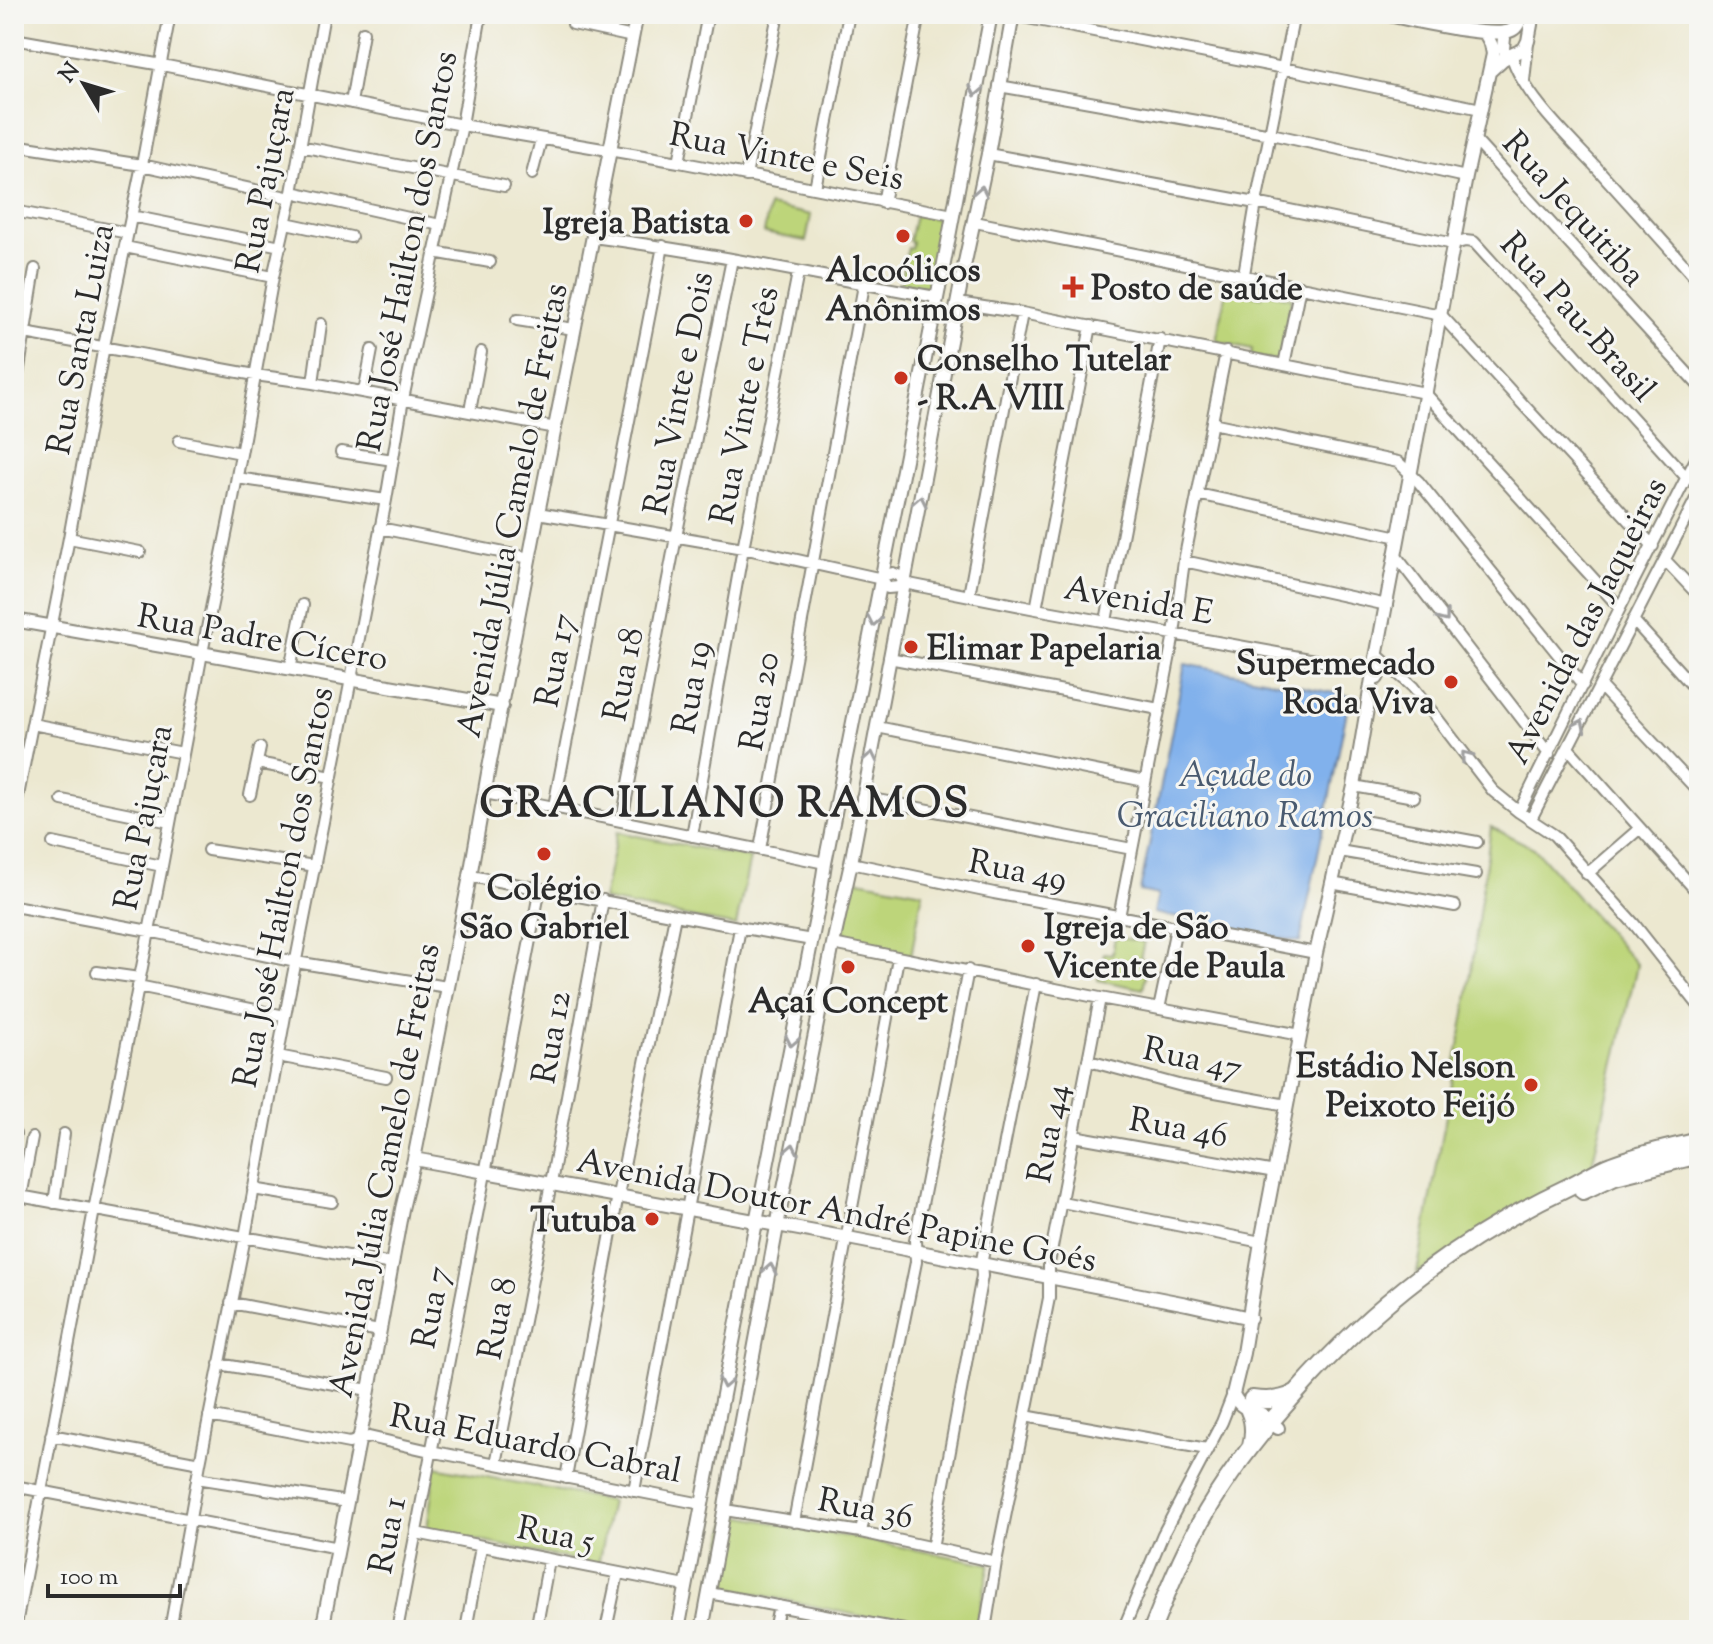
<svg xmlns="http://www.w3.org/2000/svg" width="1713" height="1644" font-family="'Sorts Mill Goudy',serif">
<style>
.green{fill:#bdd57a;stroke:#748052;stroke-width:2}
.water{fill:#81b1ec;stroke:#566e8c;stroke-width:2}
.lines{fill:none;stroke-linecap:round;stroke-linejoin:round}
.minor-casing{stroke:#8c8a7e;stroke-width:14}
.tertiary-casing{stroke:#8c8a7e;stroke-width:16}
.primary-casing{stroke:#8c8a7e;stroke-width:20}
.minor{stroke:#fff;stroke-width:10}
.tertiary{stroke:#fff;stroke-width:12}
.primary{stroke:#fff;stroke-width:16}
.oneway{stroke:#a0a0a0}
.poi-dot{fill:#c8321e;stroke:#f6f6f2;stroke-width:3}
.labels{text-anchor:middle;stroke-width:6;stroke-linejoin:round;paint-order:stroke}
.street-label{font-size:34px;fill:#2b2b2b;stroke:#f6f6f2}
.poi-label{font-size:34px;font-weight:bold;fill:#2b2b2b;stroke:#f6f6f2;text-anchor:end}
.water-label{font-size:36px;font-style:italic;fill:#495a6f;stroke:#f6f6f2}
.district-label{font-size:42px;font-weight:bold;letter-spacing:2px;fill:#2b2b2b;stroke:#f6f6f2}
</style>
<rect width="100%" height="100%" fill="#f6f6f2"/>
<filter id="ink" filterUnits="userSpaceOnUse"><feTurbulence type="fractalNoise" baseFrequency=".0125" numOctaves="2"/><feDisplacementMap in="SourceGraphic" scale="16" xChannelSelector="R" yChannelSelector="G"/><feConvolveMatrix kernelMatrix="1 2 1 2 8 2 1 2 1" color-interpolation-filters="sRGB"/></filter>
<filter id="wash" filterUnits="userSpaceOnUse"><feTurbulence type="fractalNoise" baseFrequency=".006" numOctaves="4" result="noise"/><feDisplacementMap in="SourceGraphic" scale="32" xChannelSelector="R" yChannelSelector="G"/><feGaussianBlur stdDeviation="1.8" result="paint"/><feColorMatrix in="noise" values="0 0 0 0 0 0 0 0 0 0 0 0 0 0 0 0 0 1.4 0 .05"/><feComposite in="paint" operator="in"/></filter>
<g filter="url(#wash)">
<rect width="100%" height="100%" fill="#ece8d0"/>
<!-- green -->
<path class="green" d="M769,206L811,215L806,241L764,233Z
M915,215L944,220L931,285L928,287L900,282L908,248H911L912,242L909,241Z
M1227,290L1262,297L1263,292L1292,298L1278,361L1251,357L1252,349L1216,341Z
M1491,827L1534,848L1637,965L1591,1169L1417,1273L1466,1008Z
M617,832L750,858L736,926L603,900Z
M853,879L923,892L911,956L843,940Z
M1115,937L1144,942L1140,959L1148,961L1143,989L1098,980L1104,953L1112,954Z
M435,1467L611,1501L598,1565L427,1530Z
M729,1514L990,1564L975,1630H928L714,1585Z"/>
<!-- water -->
<path class="water" d="M1185,664L1350,696L1300,942L1154,913L1158,895L1140,891Z"/>
</g>
<g filter="url(#ink)">
<g class="lines">
<!-- minor casing -->
<g class="minor-casing">
<path id="minor" d="M152,14L169,18
M1012,15L1283,68L1481,109
M14,19L15,14
M573,24L633,37
M14,39L162,65L462,125L679,162L953,215
M1511,54C1522,94 1568,137 1596,167C1630,205 1665,243 1699,282
M1524,81L1528,43
M999,86L1271,134L1466,177
M351,103L363,32
M1474,139L1699,386
M14,145L142,165L291,198
M300,146L504,186
M988,154L1256,203L1454,244L1465,241L1474,242L1687,478
M679,162L708,14
M532,174L541,140
M746,176L778,14
M815,188L849,14
M292,192L440,225
M883,203L919,14
M14,211L128,233
M131,216L281,246
M975,222L1441,315L1653,546
M286,223L351,237
M593,237C708,252 822,277 936,297
M125,247L273,277
M434,252L490,262
M1244,274L1256,203L1294,14
M958,303L1022,313L1425,393L1620,608
M517,320L574,329
M14,331L255,375L313,383L556,428
M1284,365L1300,286
M17,381L35,269
M313,383L321,324
M364,392L372,350
M470,411L481,352
M1212,423L1398,462L1418,481L1583,685
M179,441L241,453
M341,452L393,460
M237,478L386,500
M1197,494L1399,537
M538,513L743,548L882,579L888,588L899,587L904,583
M380,528L530,558
M69,538L140,552
M1396,556L1549,754
M1665,560L1699,596
M1184,561L1387,605
M882,579L886,575L893,573L900,576L904,583L1036,609L1365,669
M969,595L1022,313
M1036,609L1091,326
M1633,620L1699,693
M1106,621L1160,339
M1377,655L1413,687L1493,791L1519,812L1554,835L1635,925L1699,1006
M889,658L1159,709
M290,669L303,605
M1600,686L1699,792
M32,724L183,753
M877,727L1145,781
M1569,749L1699,894
M257,763L332,777
M1354,786L1414,797
M485,793L825,863
M250,795L260,748
M862,797L1132,849
M62,800L170,822
M554,806L663,246
M1519,812L1620,608L1699,453
M14,816L69,538L104,346L142,165L170,14
M1347,818L1477,842
M1531,819L1699,493
M622,820L676,537L732,259
M692,836L743,548L798,273
M53,843L162,866
M760,849L864,285
M208,850L315,866
M1339,851L1476,874
M851,863L994,893L1316,953
M1587,874L1639,829
M470,876C584,896 697,921 812,940
M1331,883L1455,906
M14,906L149,931L296,962L447,987
M1119,917L1174,634L1184,561L1226,352
M833,944L1100,998L1301,1035
M97,972L139,978
M138,986L285,1016
M1159,1009L1176,928
M278,1056L386,1077
M1089,1061L1182,1086L1287,1105
M1074,1136L1275,1172
M14,1143L15,1134
M253,1189L332,1202
M14,1195L392,1264
M21,1197L32,1138
M1062,1202L1261,1242
M54,1203L64,1134
M231,1303L379,1331
M219,1364L369,1390
M209,1416L349,1443L369,1437L430,1451L702,1504
M1025,1416L1207,1449
M51,1435L200,1463
M496,1464L551,1183L603,900
M197,1478L347,1502
M566,1478L618,1195L675,916
M14,1486L338,1548
M634,1491L740,928
M725,1510L861,1532L996,1562
M794,1522L898,958
M861,1532L916,1262L915,1240L968,970
M416,1533L686,1586
M932,1549L982,1276L981,1265L1036,984
M709,1593L904,1630
M15,1630L94,1210L162,866L202,653L230,515L273,277L291,198L324,14
M170,1630L200,1463L245,1237L285,1016L386,500L403,399L462,125L481,14
M397,1630L540,888
M466,1630L481,1547
M536,1630L549,1560
M606,1630L618,1573
M774,1630L779,1606
M985,1630L996,1562L1049,1298V1263L1100,998
M1123,1630L1163,1534L1222,1422L1233,1394"/>
</g>
<!-- tertiary casing -->
<g class="tertiary-casing">
<path id="tertiary" d="M1384,14C1409,19 1492,40 1512,30C1518,27 1520,20 1522,14
M1503,49L1504,38
M1491,70L1503,59L1524,49L1528,41L1533,14
M14,620L502,706
M414,1159L848,1238L1187,1304L1250,1318
M1278,1428C1272,1423 1268,1418 1261,1414C1248,1408 1240,1409 1233,1394L1243,1353L1261,1242L1316,953L1354,786L1372,679L1377,678L1381,670L1379,666L1375,663L1466,177L1493,54L1491,44L1485,33
M322,1630L369,1390L402,1209L414,1159L470,876L488,773L538,513L637,14
M678,1630L756,1222L819,903L825,863L945,258L991,14
M702,1630L784,1189L833,944L851,863L965,262L988,154L1013,14"/>
</g>
<!-- primary casing -->
<g class="primary-casing">
<path id="primary" d="M1583,1191L1615,1176L1699,1155
M1252,1399C1267,1401 1282,1401 1295,1393
M1249,1411C1254,1422 1254,1434 1251,1446
M1152,1630C1166,1595 1180,1559 1199,1525C1225,1478 1259,1434 1295,1394C1374,1304 1460,1238 1568,1187C1583,1180 1597,1170 1611,1165C1639,1154 1670,1148 1699,1141"/>
</g>
<!-- minor -->
<use href="#minor" class="minor"/>
<!-- tertiary -->
<use href="#tertiary" class="tertiary"/>
<!-- primary -->
<use href="#primary" class="primary"/>
</g>
<!-- one-way arrows -->
<defs><path id="oneway-chevron" d="M-2-3.5L2.5 0L-2 3.5" fill="none" stroke-width="1.6" stroke-linecap="round" stroke-linejoin="round" transform="scale(2)"/></defs>
<g class="oneway">
<use href="#oneway-chevron" transform="translate(976 91) rotate(101)"/>
<use href="#oneway-chevron" transform="translate(981 191) rotate(-79)"/>
<use href="#oneway-chevron" transform="translate(920 501) rotate(-79)"/>
<use href="#oneway-chevron" transform="translate(1444 617) rotate(52)"/>
<use href="#oneway-chevron" transform="translate(874 621) rotate(101)"/>
<use href="#oneway-chevron" transform="translate(1580 725) rotate(-64)"/>
<use href="#oneway-chevron" transform="translate(1466 756) rotate(-128)"/>
<use href="#oneway-chevron" transform="translate(871 757) rotate(-78)"/>
<use href="#oneway-chevron" transform="translate(792 1041) rotate(101)"/>
<use href="#oneway-chevron" transform="translate(792 1149) rotate(-79)"/>
<use href="#oneway-chevron" transform="translate(770 1269) rotate(-79)"/>
<use href="#oneway-chevron" transform="translate(725 1383) rotate(101)"/>
</g>
</g>
<!-- markers -->
<g class="poi-dot">
<circle cx="746" cy="221" r="8"/>
<circle cx="903" cy="236" r="8"/>
<path d="M1069 275h8v8h8v8h-8v8h-8v-8h-8v-8h8z"/>
<circle cx="901" cy="378" r="8"/>
<circle cx="911" cy="647" r="8"/>
<circle cx="1451" cy="682" r="8"/>
<circle cx="544" cy="854" r="8"/>
<circle cx="1028" cy="946" r="8"/>
<circle cx="848" cy="967" r="8"/>
<circle cx="1531" cy="1085" r="8"/>
<circle cx="652" cy="1219" r="8"/>
</g>
<g class="labels">
<!-- street labels -->
<g class="street-label">
<text transform="translate(787 155) rotate(11)" y="12">Rua Vinte e Seis</text>
<text transform="translate(264 180) rotate(-79)" y="12">Rua Pajuçara</text>
<text transform="translate(1575 208) rotate(48)" y="12">Rua Jequitiba</text>
<text transform="translate(406 251) rotate(-79)" y="12">Rua José Hailton dos Santos</text>
<text transform="translate(1579 316) rotate(48)" y="12">Rua Pau-Brasil</text>
<text transform="translate(79 339) rotate(-79)" y="12">Rua Santa Luiza</text>
<text transform="translate(677 393) rotate(-79)" y="12">Rua Vinte e Dois</text>
<text transform="translate(743 405) rotate(-79)" y="12">Rua Vinte e Três</text>
<text transform="translate(511 510) rotate(-79)" y="12">Avenida Júlia Camelo de Freitas</text>
<text transform="translate(1139 599) rotate(10)" y="12">Avenida E</text>
<text transform="translate(1585 620) rotate(-63)" y="12">Avenida das Jaqueiras</text>
<text transform="translate(263 636) rotate(10)" y="12">Rua Padre Cícero</text>
<text transform="translate(554 660) rotate(-79)" y="12">Rua 17</text>
<text transform="translate(622 674) rotate(-79)" y="12">Rua 18</text>
<text transform="translate(690 687) rotate(-80)" y="12">Rua 19</text>
<text transform="translate(758 701) rotate(-80)" y="12">Rua 20</text>
<text transform="translate(142 817) rotate(-79)" y="12">Rua Pajuçara</text>
<text transform="translate(1018 869) rotate(11)" y="12">Rua 49</text>
<text transform="translate(282 887) rotate(-79)" y="12">Rua José Hailton dos Santos</text>
<text transform="translate(550 1037) rotate(-80)" y="12">Rua 12</text>
<text transform="translate(1193 1057) rotate(12)" y="12">Rua 47</text>
<text transform="translate(1179 1126) rotate(10)" y="12">Rua 46</text>
<text transform="translate(1047 1133) rotate(-79)" y="12">Rua 44</text>
<text transform="translate(383 1170) rotate(-79)" y="12">Avenida Júlia Camelo de Freitas</text>
<text transform="translate(837 1209) rotate(11)" y="12">Avenida Doutor André Papine Goés</text>
<text transform="translate(430 1307) rotate(-79)" y="12">Rua 7</text>
<text transform="translate(496 1318) rotate(-79)" y="12">Rua 8</text>
<text transform="translate(536 1442) rotate(11)" y="12">Rua Eduardo Cabral</text>
<text transform="translate(866 1507) rotate(11)" y="12">Rua 36</text>
<text transform="translate(556 1533) rotate(11)" y="12">Rua 5</text>
<text transform="translate(386 1535) rotate(-79)" y="12">Rua 1</text>
</g>
<!-- poi labels -->
<g class="poi-label">
<text x="730" y="233">Igreja Batista</text>
<text x="903" y="281" text-anchor="middle">Alcoólicos<tspan x="903" dy="39">Anônimos</tspan></text>
<text x="1091" y="299" text-anchor="start">Posto de saúde</text>
<text x="917" y="370" text-anchor="start">Conselho Tutelar<tspan x="917" dy="39">- R.A VIII</tspan></text>
<text x="927" y="659" text-anchor="start">Elimar Papelaria</text>
<text x="1435" y="674">Supermecado<tspan x="1435" dy="39">Roda Viva</tspan></text>
<text x="544" y="899" text-anchor="middle">Colégio<tspan x="544" dy="39">São Gabriel</tspan></text>
<text x="1044" y="938" text-anchor="start">Igreja de São<tspan x="1044" dy="39">Vicente de Paula</tspan></text>
<text x="848" y="1012" text-anchor="middle">Açaí Concept</text>
<text x="1515" y="1077">Estádio Nelson<tspan x="1515" dy="39">Peixoto Feijó</tspan></text>
<text x="636" y="1231">Tutuba</text>
</g>
<!-- water labels -->
<g class="water-label">
<text x="1245" y="786">Açude do<tspan x="1245" dy="41">Graciliano Ramos</tspan></text>
</g>
<!-- district labels -->
<g class="district-label">
<text x="725" y="816">GRACILIANO RAMOS</text>
</g>
</g>
<!-- margin -->
<rect width="1713" height="1644" fill="none" stroke="#f6f6f2" stroke-width="48"/>
<!-- north arrow -->
<g transform="translate(84 84) rotate(308)" stroke="#f6f6f2" stroke-width="6" paint-order="stroke">
<path d="M0-6L14 30L0 20L-14 30Z" fill="#2b2b2b"/>
<text y="-12" font-size="22" font-weight="bold" text-anchor="middle" fill="#2b2b2b">N</text>
</g>
<!-- scale -->
<path d="M48 1584v12h132v-12" fill="none" stroke="#2b2b2b" stroke-width="4"/>
<text x="60" y="1584" font-size="24" fill="#2b2b2b" stroke="#f6f6f2" stroke-width="6" paint-order="stroke">100 m</text>
</svg>
